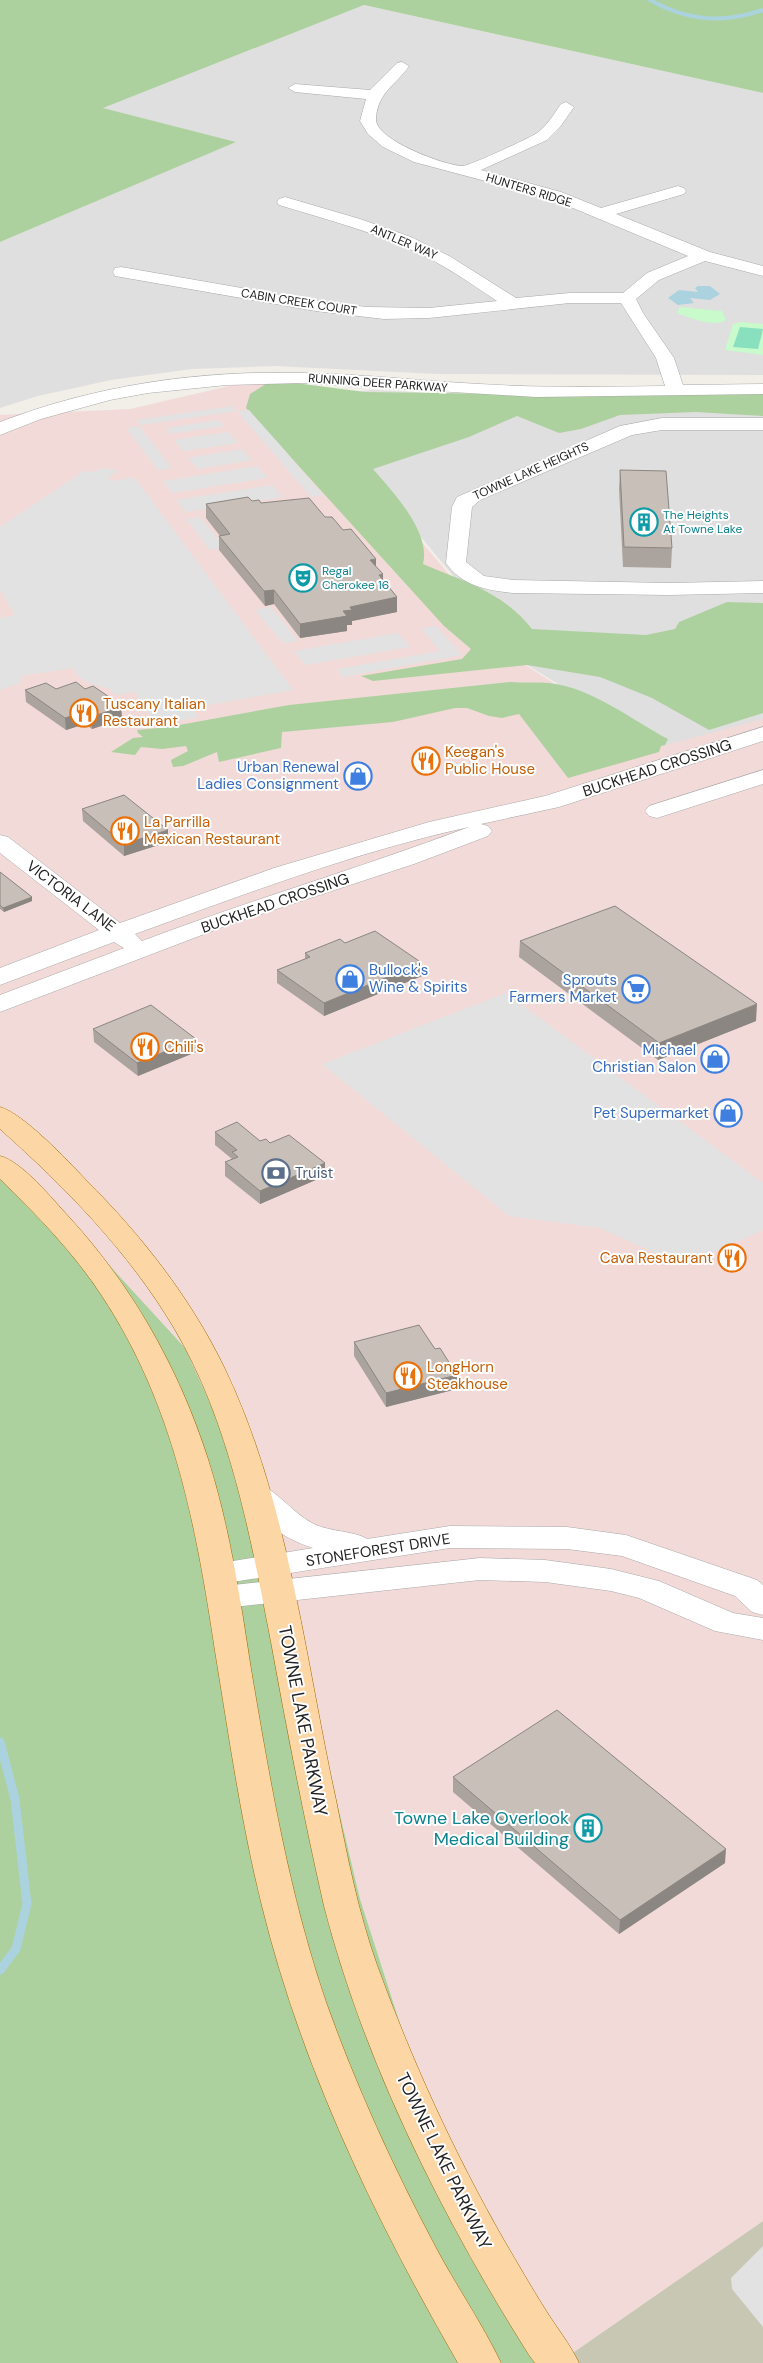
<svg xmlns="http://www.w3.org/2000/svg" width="763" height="2363" font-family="'DM Sans',sans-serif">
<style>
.residential{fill:#e0dfdf}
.commercial{fill:#f2dad9}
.construction{fill:#c7c7b4}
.forest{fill:#add19e}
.park{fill:#c8facc}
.pitch{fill:#88e0be}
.parking{fill:#e2e2e2}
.water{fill:#aad3df}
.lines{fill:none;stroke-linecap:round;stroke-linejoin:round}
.stream-far1{stroke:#aad3df;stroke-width:4}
.stream{stroke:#aad3df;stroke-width:9}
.minor-casing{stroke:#a9a9a9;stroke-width:1}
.major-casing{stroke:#a06b00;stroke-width:1}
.minor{fill:#fff;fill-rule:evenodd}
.major{fill:#fcd6a4;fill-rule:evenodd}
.wall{fill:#aba49e}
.shaded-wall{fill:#8b8681}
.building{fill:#c7bfb8;stroke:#8b8681}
.labels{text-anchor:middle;stroke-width:4;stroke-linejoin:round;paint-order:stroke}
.far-street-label{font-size:12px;fill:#222;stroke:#fff}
.far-culture-label{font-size:12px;fill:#0d838f;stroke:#fff;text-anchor:start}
.food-label{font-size:15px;fill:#c56008;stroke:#fff;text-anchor:start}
.shop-label{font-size:15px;fill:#366cbe;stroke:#fff;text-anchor:end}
.street-label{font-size:15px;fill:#222;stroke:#fff}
.service-label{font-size:15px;fill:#4e5e75;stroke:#fff;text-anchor:start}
.near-street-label{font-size:18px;fill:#222;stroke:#fff}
.near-culture-label{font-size:18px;fill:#0d838f;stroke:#fff;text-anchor:end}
</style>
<rect width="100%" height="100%" fill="#f2efe9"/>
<!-- residential -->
<path class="residential" d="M364,5L763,93V375L439,374L275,366L192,369L111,380L38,396L0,408V242L235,142L102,108Z
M373,390L494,396L763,393V750L705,774L527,665L304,396Z"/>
<!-- commercial -->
<path class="commercial" d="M277,375L284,380L527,666L655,748L763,719V2221L567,2357L459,2207L360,1899L302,1658L0,1173V415L130,409Z"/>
<!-- construction -->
<path class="construction" d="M763,2221V2363H571L567,2357Z"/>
<!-- forest -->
<path class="forest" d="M0,0H763V93L364,5L103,108L236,142L0,242Z
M272,380L365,392L580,395H700L763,393V416L696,412L620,415L581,429L559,433L517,416L469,437L373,469C393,492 431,532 423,564C465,582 503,592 532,629L646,635L675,629L679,622L727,602L763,603V713L709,730L652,698L600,677L527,665L373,681L361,676L462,659L471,649L444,626L246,408L250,394Z
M511,682C523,683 537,682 549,683C593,688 630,719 668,739L665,745L661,746L659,752L568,778L519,714L502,718L489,716L467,708H455L393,722L282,732L281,748L219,762L217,752L183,766L173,767L171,760L188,751L186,746L162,749L141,747L135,755L111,752L133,738L143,737L138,733L137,730L168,727L289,705Z
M0,1173L76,1229L185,1348L278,1554L360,1899L459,2207L571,2363H0Z"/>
<!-- park -->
<path class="park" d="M680,307L722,311L726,320C715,328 690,318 677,313Z
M741,322L763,324V355L725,350L733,324Z"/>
<!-- pitch -->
<path class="pitch" d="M740,327L763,329L758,349L733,347Z"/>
<!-- parking -->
<path class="parking" d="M232,406L236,411L141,425L137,420Z
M249,410L281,446L323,495L311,497L237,411Z
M219,420L224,426L170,434L166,428Z
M139,426L172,468L158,470L126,428Z
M228,432L238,443L183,451L174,440Z
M242,449L252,460L198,469L188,458Z
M257,466L267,478L172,493L163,481Z
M104,468L118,471L107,478L113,481L134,477L293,690L191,708L199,717L156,725L135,692L115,695L110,689L88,683L78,676L73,668L21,676L20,683L0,690V618L15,615L0,590V527L84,471L93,472Z
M272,485L283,497L186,512L176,500Z
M200,517L225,547L210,550L186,519Z
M271,607L298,641L283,643L255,610Z
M436,626L462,655L343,677L337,669L440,651L421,628Z
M398,633L410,647L305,665L294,651Z
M506,993L763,1183V1230L683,1266L600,1228L509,1216L322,1064Z
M763,2246V2327L732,2289L731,2278Z"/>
<!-- water -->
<path class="water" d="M698,286H710L720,294L710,300L690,298L694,303L678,305L668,298L679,290L698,292L695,288Z"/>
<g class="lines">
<!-- stream-far1 -->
<path class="stream-far1" d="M650,0C687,21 723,24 763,10"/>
<!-- stream -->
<path class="stream" d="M0,1742L15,1799L27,1904L16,1949L0,1970"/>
<!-- minor casing -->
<g class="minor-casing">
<path id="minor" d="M402,62L409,66C396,85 377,93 376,119C375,140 446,166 463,166C469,166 530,138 537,133C547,126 554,114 561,104L566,102L574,107L560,127L547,140L481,170L561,192L601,208L678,186L684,188L686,191L684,194L616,214L710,252L763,266V276L705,261L659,280L636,299L643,313L674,358L683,385L763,384V394L536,397L303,383L227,385L148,393L110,400L41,419L0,435V422C96,385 200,370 303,373C362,374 421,381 480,384C542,388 604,387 665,386L656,358L621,303H570L429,318L384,319L316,311L115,276L113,272L115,268L121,267L316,301L367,307L429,308L497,301C470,283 443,264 414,251C371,231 325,219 279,205L277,202L279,199L285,197L360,219L411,237L451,257L516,298L570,293H623L647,273L688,256L549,198L414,162L383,147L368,134L360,121L366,99L295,92L288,88L295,84L370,90L397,63Z
M662,418H763V430H662L632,435L480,500L472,507L466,562L484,576L513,580L669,583L763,581V593L669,595L513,593C486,590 462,586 446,563L452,507L457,497L620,426Z
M763,727V741L559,807L481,824L488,826L492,831L488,836L414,864L228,925L0,1012V995L124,948L114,942L0,985V968L99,930L0,853V835L8,837L120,923L274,868L429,822L545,796ZM469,827C361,868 250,900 142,941L135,934C245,894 355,852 469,827Z
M763,770V784L657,818L649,816L645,811L649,806Z
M255,1483C277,1489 291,1512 312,1523C328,1532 356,1531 367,1539L450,1526L567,1527L626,1535L757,1580L763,1585V1615L752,1612L735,1596L622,1556L567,1549L450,1548L220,1584L209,1581L204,1573L209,1565L313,1548C284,1539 256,1519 239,1493L244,1486Z
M480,1558L545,1560L611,1569L659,1581L733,1613L763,1618V1640L715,1631L639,1598L611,1591L545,1582L480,1580L224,1608L213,1605L208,1597L213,1589L224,1586Z"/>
</g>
<!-- major casing -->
<g class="major-casing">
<path id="major" d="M0,1107C23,1113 68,1161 86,1180C141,1235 190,1297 224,1367C288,1499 305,1658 336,1800C347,1855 358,1912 377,1965C412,2061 454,2153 505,2242C518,2264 531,2287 545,2309C556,2327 570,2344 579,2363H535L529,2355C442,2217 365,2064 324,1906C304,1818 287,1730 271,1642C250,1534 230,1423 174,1328C128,1251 66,1188 0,1129Z
M0,1156C22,1161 53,1200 69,1217C133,1287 179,1369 208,1459C230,1528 240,1598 251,1669C270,1781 289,1894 326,2002C356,2086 393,2167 435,2246C456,2286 482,2323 501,2363H458C375,2219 302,2068 262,1906C241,1822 229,1736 215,1651C196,1525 174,1405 102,1296C74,1253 37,1215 0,1179Z"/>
</g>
<!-- minor -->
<use href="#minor" class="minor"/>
<!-- major -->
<use href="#major" class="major"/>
</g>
<!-- wall -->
<path class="wall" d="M620,470L672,548L671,568L623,567L619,489Z
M252,501L325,517L343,530L397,597V612L352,621V625H347V631L300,638L274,604L265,606L219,550V536H220L206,518V504Z
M56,689L122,717L116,719V721L92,729L85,724L66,730L26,702L25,690Z
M82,809L168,830V842L124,856L83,821Z
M0,872L32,897V901L4,912L0,909Z
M520,941L756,1021L658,1060L519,957Z
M345,943L422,963V976L324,1016L277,983V970L305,959V953Z
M93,1029L196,1039V1052L138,1076L94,1042Z
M215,1132L270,1143L325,1176L260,1204L225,1176V1162L232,1159L215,1145Z
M354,1342L457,1389L386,1407L354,1356Z
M453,1777L725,1863L619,1934L453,1792Z"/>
<!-- shaded-wall -->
<path class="shaded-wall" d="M376,559V573L370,560Z
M383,574V589L379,575Z
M274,590V604L265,606L264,591Z
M397,597V612L352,621V625H347V631L300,638V624L343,611L350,607Z
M121,705L122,717L116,719V721L92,729L91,717Z
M84,712L85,724L66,730L65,718Z
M168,830V842L124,856V844Z
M32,897V901L4,912L3,908Z
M422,963V976L324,1016V1003Z
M757,1004L756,1021L658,1060L659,1043Z
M196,1039V1052L138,1076L137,1063Z
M325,1163V1176L260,1204V1191Z
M457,1375V1389L386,1407V1393Z
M726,1849L725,1863L619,1934L620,1920Z"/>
<!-- building -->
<path class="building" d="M620,470L666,471L672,548L624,547Z
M248,497L252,501L259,500L261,503L309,498L325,517H332L343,530L351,529L376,559L370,560L383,574L379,575L397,597L350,607L352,610L343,611L347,616L300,624L274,590L264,591L219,536L230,534L206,504Z
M76,682L85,689L93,686L121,705L113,707L115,709L91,717L84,712L65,718L25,690L46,683L56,689Z
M124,795L168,830L124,844L82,809Z
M0,872L32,897L3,908L0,905Z
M615,906L757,1004L659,1043L520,941Z
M375,931L422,963L324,1003L277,970L310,957L305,953L340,939L345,943Z
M151,1005L196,1039L137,1063L93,1029Z
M237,1122L260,1141L266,1139L270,1143L289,1135L325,1163L260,1191L225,1162L238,1157L232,1152L237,1150L215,1132Z
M419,1325L435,1349L440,1348L457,1375L386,1393L354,1342Z
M557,1710L726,1849L620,1920L453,1777Z"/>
<!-- icons -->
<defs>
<g id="building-ring" transform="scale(1.4375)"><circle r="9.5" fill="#fff" stroke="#0f9aa8" stroke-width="1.5"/><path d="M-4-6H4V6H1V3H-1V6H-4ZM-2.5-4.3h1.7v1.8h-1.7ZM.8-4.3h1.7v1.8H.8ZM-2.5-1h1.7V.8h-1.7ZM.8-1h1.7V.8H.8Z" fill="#0f9aa8"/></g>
<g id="theatre-ring" transform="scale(1.4375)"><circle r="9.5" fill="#fff" stroke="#0f9aa8" stroke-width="1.5"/><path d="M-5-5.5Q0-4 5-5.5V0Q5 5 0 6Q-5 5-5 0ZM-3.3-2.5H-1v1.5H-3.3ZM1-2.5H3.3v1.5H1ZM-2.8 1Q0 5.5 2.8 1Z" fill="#0f9aa8"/></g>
<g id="restaurant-ring" transform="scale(1.4375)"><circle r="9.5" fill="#fff" stroke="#e8710a" stroke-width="1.5"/><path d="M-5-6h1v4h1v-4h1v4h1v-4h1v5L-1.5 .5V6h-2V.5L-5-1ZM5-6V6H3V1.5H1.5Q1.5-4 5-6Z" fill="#e8710a"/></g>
<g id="shop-ring" transform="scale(1.4375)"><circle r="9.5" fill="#fff" stroke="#3f7fe0" stroke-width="1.5"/><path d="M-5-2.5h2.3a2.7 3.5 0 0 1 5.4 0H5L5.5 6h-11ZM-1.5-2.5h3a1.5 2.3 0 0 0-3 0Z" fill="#3f7fe0"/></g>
<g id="supermarket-ring" transform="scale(1.4375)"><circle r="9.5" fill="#fff" stroke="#3f7fe0" stroke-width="1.5"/><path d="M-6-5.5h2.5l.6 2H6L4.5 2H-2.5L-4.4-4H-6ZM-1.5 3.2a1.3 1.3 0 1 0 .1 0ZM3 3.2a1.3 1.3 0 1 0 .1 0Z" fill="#3f7fe0"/></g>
<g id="bank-ring" transform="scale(1.4375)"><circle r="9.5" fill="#fff" stroke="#5c6f8a" stroke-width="1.5"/><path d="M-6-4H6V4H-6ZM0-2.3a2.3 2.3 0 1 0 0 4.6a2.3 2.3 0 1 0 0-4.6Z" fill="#5c6f8a"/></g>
</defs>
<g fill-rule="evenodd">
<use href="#building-ring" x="644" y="522"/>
<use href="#theatre-ring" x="303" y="578"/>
<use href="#restaurant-ring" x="84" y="713"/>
<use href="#restaurant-ring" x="426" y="761"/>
<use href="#shop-ring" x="358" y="776"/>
<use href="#restaurant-ring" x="125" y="831"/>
<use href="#shop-ring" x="350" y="979"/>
<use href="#supermarket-ring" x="636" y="989"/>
<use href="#restaurant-ring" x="145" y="1047"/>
<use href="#shop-ring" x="715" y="1059"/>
<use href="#shop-ring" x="728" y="1113"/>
<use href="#bank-ring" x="276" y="1173"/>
<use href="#restaurant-ring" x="732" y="1258"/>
<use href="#restaurant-ring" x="408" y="1376"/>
<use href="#building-ring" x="588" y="1828"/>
</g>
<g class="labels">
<!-- far-street labels -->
<g class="far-street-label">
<text transform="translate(529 190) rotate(17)" y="4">HUNTERS RIDGE</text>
<text transform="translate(404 242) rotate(23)" y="4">ANTLER WAY</text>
<text transform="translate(299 302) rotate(9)" y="4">CABIN CREEK COURT</text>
<text transform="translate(378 383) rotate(4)" y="4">RUNNING DEER PARKWAY</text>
<text transform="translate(531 471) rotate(-24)" y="4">TOWNE LAKE HEIGHTS</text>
</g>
<!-- far-culture labels -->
<g class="far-culture-label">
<text x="663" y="519">The Heights<tspan x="663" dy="14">At Towne Lake</tspan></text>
<text x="322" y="575">Regal<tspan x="322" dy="14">Cherokee 16</tspan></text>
</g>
<!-- food labels -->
<g class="food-label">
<text x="103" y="709">Tuscany Italian<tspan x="103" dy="17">Restaurant</tspan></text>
<text x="445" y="757">Keegan's<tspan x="445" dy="17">Public House</tspan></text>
<text x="144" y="827">La Parrilla<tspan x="144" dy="17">Mexican Restaurant</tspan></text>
<text x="164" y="1052">Chili's</text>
<text x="713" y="1263" text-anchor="end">Cava Restaurant</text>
<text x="427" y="1372">LongHorn<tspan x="427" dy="17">Steakhouse</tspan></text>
</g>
<!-- shop labels -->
<g class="shop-label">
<text x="339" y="772">Urban Renewal<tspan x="339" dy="17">Ladies Consignment</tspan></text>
<text x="369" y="975" text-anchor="start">Bullock's<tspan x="369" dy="17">Wine &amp; Spirits</tspan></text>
<text x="617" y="985">Sprouts<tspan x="617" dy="17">Farmers Market</tspan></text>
<text x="696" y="1055">Michael<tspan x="696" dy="17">Christian Salon</tspan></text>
<text x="709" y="1118">Pet Supermarket</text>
</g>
<!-- street labels -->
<g class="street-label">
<text transform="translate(657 768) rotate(-18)" y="5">BUCKHEAD CROSSING</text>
<text transform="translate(71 896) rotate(37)" y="5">VICTORIA LANE</text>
<text transform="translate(275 903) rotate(-19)" y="5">BUCKHEAD CROSSING</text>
<text transform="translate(378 1550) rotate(-9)" y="5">STONEFOREST DRIVE</text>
</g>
<!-- service labels -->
<g class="service-label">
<text x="295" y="1178">Truist</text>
</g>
<!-- near-street labels -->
<g class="near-street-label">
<text transform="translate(303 1721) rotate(79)" y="6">TOWNE LAKE PARKWAY</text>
<text transform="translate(444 2161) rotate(64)" y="6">TOWNE LAKE PARKWAY</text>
</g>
<!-- near-culture labels -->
<g class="near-culture-label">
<text x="569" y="1824">Towne Lake Overlook<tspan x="569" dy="21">Medical Building</tspan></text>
</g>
</g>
</svg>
